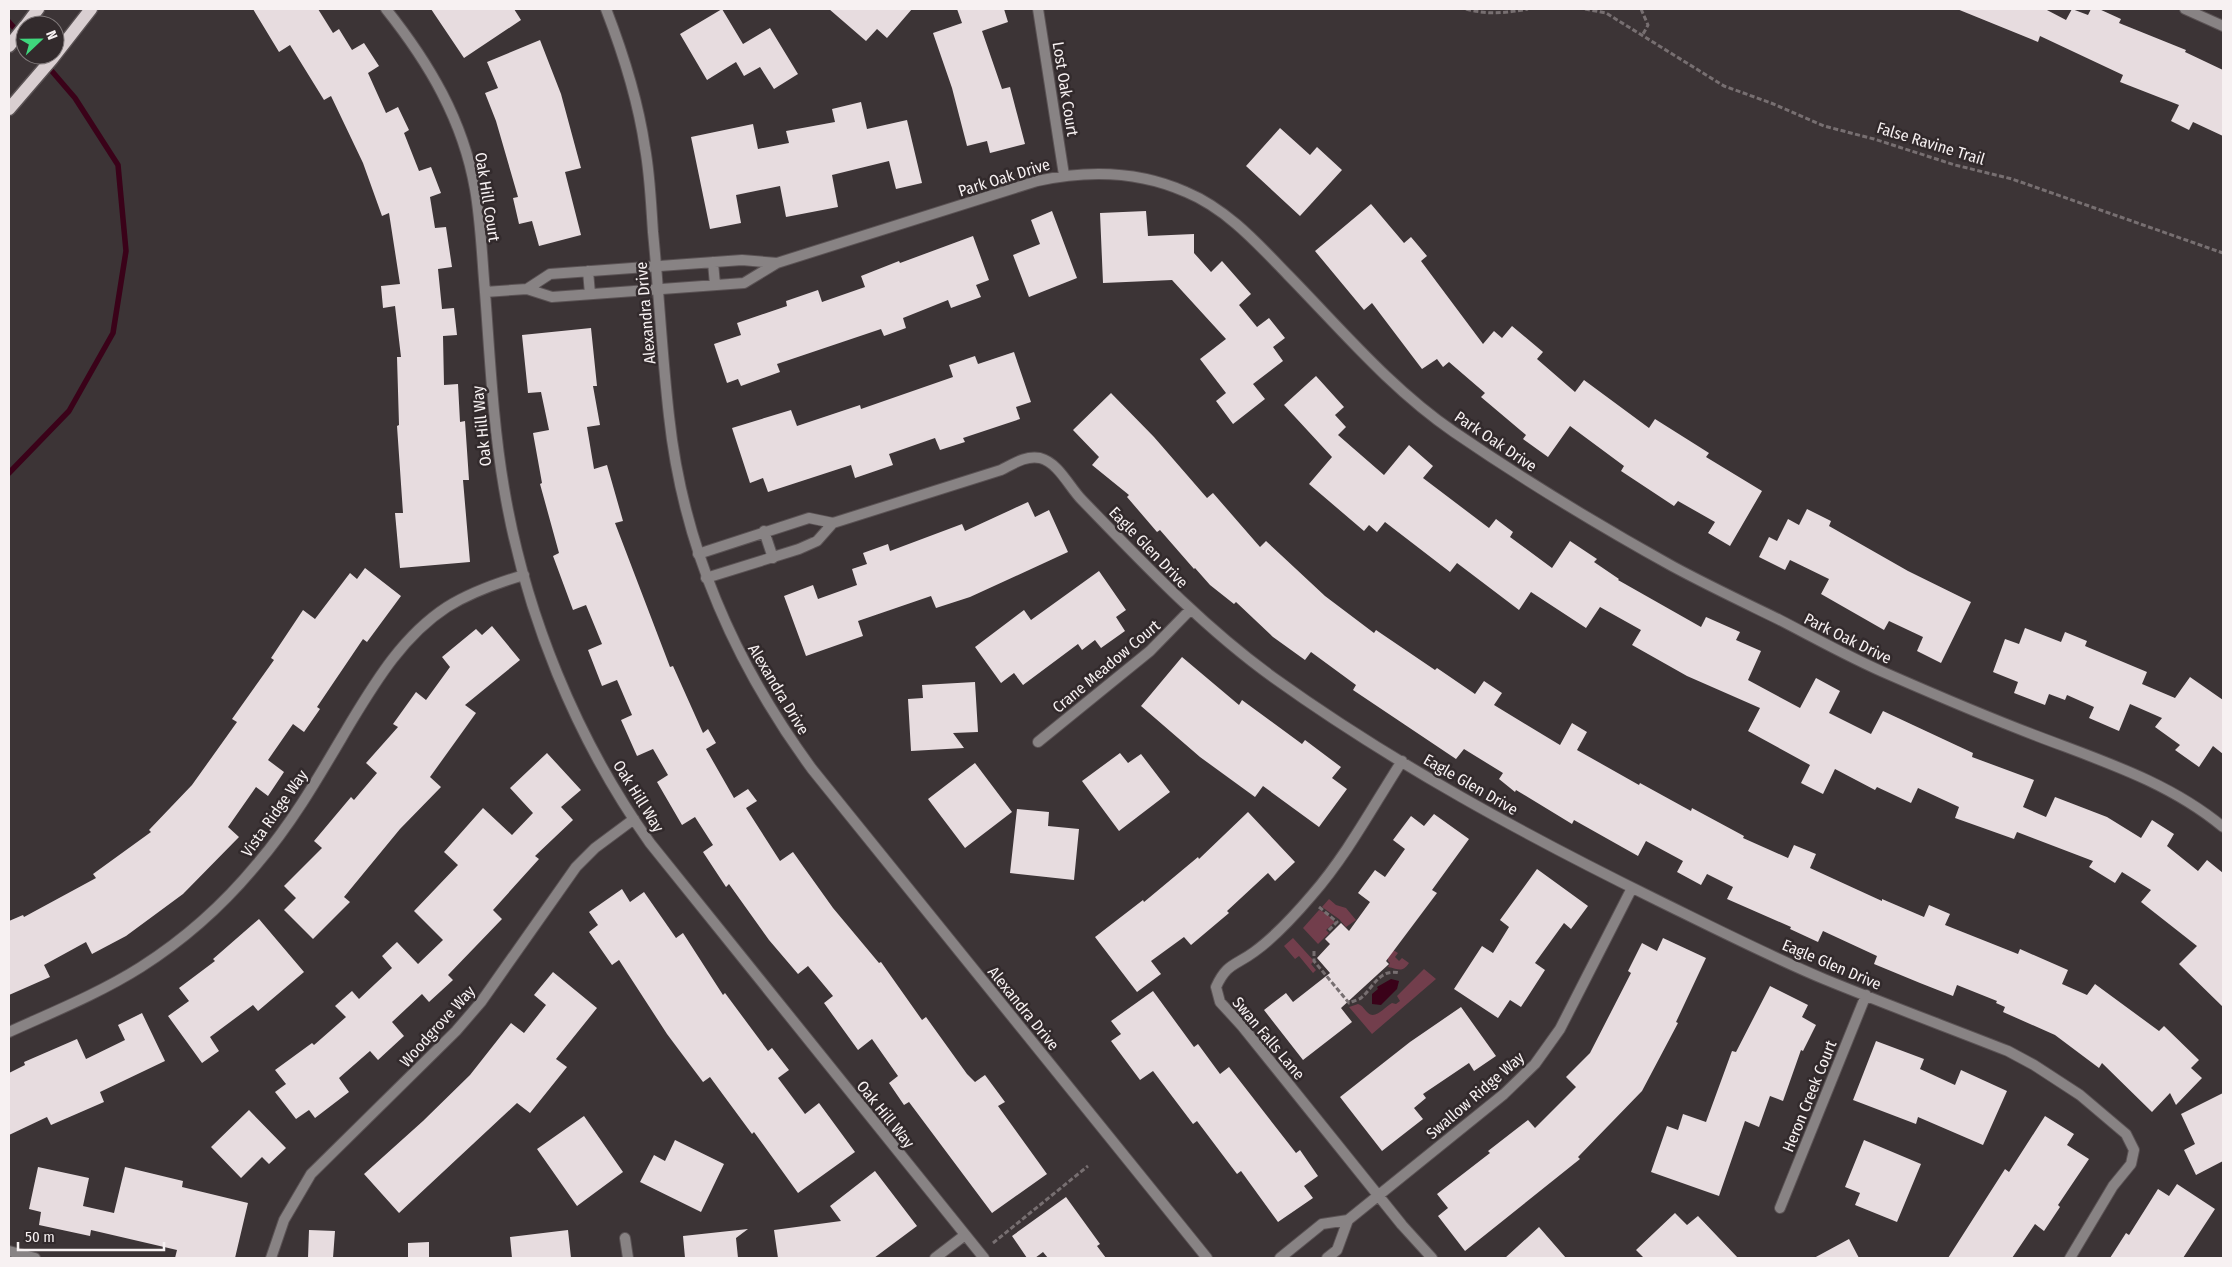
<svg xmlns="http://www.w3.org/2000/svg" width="2232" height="1267" font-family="'Fira Sans Condensed',sans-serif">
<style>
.green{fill:#723e4c}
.water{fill:#3a0219}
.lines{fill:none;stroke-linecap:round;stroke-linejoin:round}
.stream{stroke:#3a0219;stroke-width:5.5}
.building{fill:#e7dcdf}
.minor-casing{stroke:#5a5254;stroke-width:12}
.tertiary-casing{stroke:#5a5254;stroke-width:12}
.primary-casing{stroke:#5a5254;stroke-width:15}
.path{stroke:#776f71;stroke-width:3;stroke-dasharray:5 2.5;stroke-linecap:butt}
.minor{stroke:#888384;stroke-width:10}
.tertiary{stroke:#888384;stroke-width:10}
.primary{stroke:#d9cfd1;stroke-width:12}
.labels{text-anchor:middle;stroke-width:5;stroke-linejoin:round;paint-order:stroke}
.street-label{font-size:16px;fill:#f7f1f2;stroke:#322a2c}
</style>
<rect width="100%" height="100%" fill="#3c3436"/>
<!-- green -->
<path class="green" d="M1329,899L1336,905L1346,908L1356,920L1346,927L1339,919L1322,907Z
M1319,910L1326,913L1335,922L1326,930L1329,933L1318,944L1303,928Z
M1293,938L1314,961L1311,964L1316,970L1313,973L1299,956L1295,959L1284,946Z
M1388,947L1398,953L1395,957L1399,961L1402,958L1409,963C1402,973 1399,969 1388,967L1390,963L1388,961Z
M1424,969L1436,979L1372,1034L1349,1007L1358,1004C1363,1006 1363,1008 1367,1012C1375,1021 1384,1007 1392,1003L1396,1004L1400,1001L1397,996Z"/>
<!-- water -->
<path class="water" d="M1391,979L1399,981L1397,989L1381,1005L1372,1004V994L1378,989L1377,987Z"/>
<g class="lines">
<!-- stream -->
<path class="stream" d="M9,22L25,40
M9,473L69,411L113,333L126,251L118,165L75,98L38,55"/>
</g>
<!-- building -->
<path class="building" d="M253,9H318L333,33L339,29L352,50L364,43L379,66L368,73L386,113L398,107L409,130L404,133L419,171L431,167L441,193L430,197L435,228L446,227L452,267L438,269L442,309L454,308L457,335L443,336L444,385L458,384L460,422L465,421L469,480H463L470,562L400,568L395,513H403L397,426L399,425L397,357H401L395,306L383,308L381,286L400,284L389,213L382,216L363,163L331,96L324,100L290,45L279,52Z
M431,9H514L521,20L464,58Z
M722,9L743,44L770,28L798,74L774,89L760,67L744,76L736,62L707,80L680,34Z
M829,9H912L887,38L877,29L866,41Z
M957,9H1004L1008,22L982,31L1002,89L1010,87L1025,144L990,153L987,141L967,146L952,88L933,33L962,23Z
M1957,9H2045L2066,20L2072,9L2088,15L2091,9H2099L2121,19L2119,23L2186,50L2185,52L2223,70V136L2193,122L2189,130L2171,121L2179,105L2120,82L2123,75L2040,36L2038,42Z
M540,40L561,94L581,168L565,172L581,235L539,246L532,221L519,224L513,198L518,197L496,121L485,93L498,88L487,62Z
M861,102L867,129L907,120L922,183L896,189L889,161L832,175L838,207L786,217L780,186L736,195L741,223L710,229L691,137L753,124L758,149L789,143L786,131L835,122L832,109Z
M1280,128L1310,155L1317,147L1342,170L1300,216L1246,166Z
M1371,204L1404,243L1411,237L1427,256L1421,261L1483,344L1494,331L1502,338L1512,326L1543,352L1537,359L1575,392L1584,380L1649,428L1655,419L1709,453L1706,457L1762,491L1730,546L1708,533L1715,522L1678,501L1674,506L1621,471L1624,466L1570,426L1548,457L1523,439L1526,435L1481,397L1485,393L1449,362L1443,367L1437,359L1422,369L1372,303L1364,310L1315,251Z
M1052,211L1077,278L1029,297L1013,255L1040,244L1031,220Z
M1146,211L1148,236L1194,234V253L1211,272L1222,261L1251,294L1239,305L1257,327L1269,318L1285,338L1273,347L1283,361L1253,384L1265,399L1233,424L1216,401L1226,393L1200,359L1226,339L1172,280L1103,283L1100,213Z
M973,236L989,280L976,285L981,297L951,308L948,300L903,318L906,328L884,336L881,329L777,364L780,372L741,386L738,379L727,383L714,344L741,335L737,323L787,306L786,301L818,290L822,302L865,287L861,276L899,261L900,263Z
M591,328L597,386H593L600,425L587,427L594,469L607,465L623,521L615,523L670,667L673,666L703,733L708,729L716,743L706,749L734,798L748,789L757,801L746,808L780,861L793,852L833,908L879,963L881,962L922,1020L926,1017L967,1074L975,1082L985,1075L1005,1102L998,1106L1047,1174L992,1213L909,1102L904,1105L889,1083L898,1076L872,1039L858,1050L824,1003L833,996L808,966L798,974L769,940L729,884L726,887L703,852L713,845L695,817L682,825L657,782L668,775L653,749L637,756L621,720L632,715L617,680L602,686L588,650L602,644L586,605L573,610L553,556L559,553L540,484L542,483L533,433L549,430L541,392L528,393L522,335Z
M1014,352L1031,402L1016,407L1020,419L963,438L965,442L940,450L935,438L889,454L893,465L855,478L851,465L768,492L763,478L750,483L732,428L791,410L797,426L860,405L861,409L953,377L949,365L975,356L978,364Z
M1316,376L1344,407L1335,415L1346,427L1338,435L1384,475L1409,445L1433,466L1423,478L1489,528L1496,519L1513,532L1510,537L1552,568L1570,541L1597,559L1594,562L1619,579L1618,580L1701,627L1706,617L1740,632L1736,640L1761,651L1748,680L1800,708L1816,678L1840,691L1829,713L1871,734L1883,711L1973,753L1972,757L2034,780L2023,807L2046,817L2055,797L2107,817L2141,838L2152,820L2174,834L2167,846L2198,871L2207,860L2223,873V1007L2179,964L2197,946L2141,902L2151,890L2122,872L2115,883L2089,867L2093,861L2017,832L2014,839L1955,818L1959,807L1918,788L1911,803L1877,787L1875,790L1835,769L1823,794L1801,783L1810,765L1748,731L1760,708L1687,676L1632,645L1641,630L1600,607L1586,628L1531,592L1519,610L1457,563L1450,572L1385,522L1377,532L1369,525L1364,531L1309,484L1332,457L1284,405Z
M1111,393L1154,437L1207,498L1213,493L1260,547L1266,541L1325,596L1374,633L1376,630L1435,670L1437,668L1475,694L1484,681L1502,693L1494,705L1560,745L1572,723L1587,732L1577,750L1639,785L1640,783L1691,811L1692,808L1744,836L1743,838L1788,858L1794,845L1816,854L1810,868L1882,901V899L1924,917L1929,905L1950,914L1945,925L2018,954L2020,949L2068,970L2062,984L2087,995L2095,984L2159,1031L2164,1026L2199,1060L2191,1068L2202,1078L2176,1105L2170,1093L2152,1112L2102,1063L2099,1068L2055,1035L2003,1012L2005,1007L1996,1003L1997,1001L1957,985L1953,996L1920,983L1874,964L1877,956L1823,931L1818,942L1790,929L1791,927L1727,899L1733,887L1707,874L1701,885L1677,872L1683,861L1646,841L1638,856L1574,820L1572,824L1516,790L1515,792L1499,779L1503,773L1464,749L1456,759L1353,690L1356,685L1311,652L1305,660L1273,637L1236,602L1234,604L1210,585L1195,568L1194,569L1160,530L1157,532L1127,497L1129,495L1092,465L1099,457L1073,430Z
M1028,502L1035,517L1049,510L1068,552L970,597L936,608L931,596L858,621L863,636L806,656L784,596L813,585L818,599L857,585L852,569L867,564L863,553L888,544L890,551L962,524L965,531Z
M1807,509L1831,521L1829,526L1908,571L1971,602L1941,663L1917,651L1923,637L1889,621L1884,630L1821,594L1829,579L1790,560L1785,570L1759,557L1769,537L1777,541L1788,519L1799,525Z
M365,568L401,596L367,642L363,639L317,707L320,709L304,732L293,724L268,760L284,772L268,796L256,787L228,827L239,837L183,894L126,936L92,954L86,942L44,965L50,977L9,995V921L23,915L24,917L96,878L93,874L151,832L149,830L192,785L237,722L232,719L274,660L271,658L303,610L315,619L350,573L357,579Z
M1099,571L1126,610L1116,617L1125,631L1101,648L1095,640L1082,650L1078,644L1023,685L1014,673L1001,683L975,647L1024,610L1031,620Z
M492,626L520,660L465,705L476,713L430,777L441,787L400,829L344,897L350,902L313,939L284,910L296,898L284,886L322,848L314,841L351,797L354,800L377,773L366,763L398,727L393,724L416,692L426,700L450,667L442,657L476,629L482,635Z
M2025,628L2061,642L2065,632L2087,641L2085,646L2147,672L2142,684L2175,698L2190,677L2223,700V754L2213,746L2199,767L2175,750L2180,745L2155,727L2162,718L2130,704L2119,731L2089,718L2094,707L2067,695L2065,700L2049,694L2045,705L2014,693L2018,682L1993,672L2005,639L2019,644Z
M1182,657L1239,705L1242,700L1302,744L1305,740L1341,767L1332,778L1347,789L1319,827L1263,786L1255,797L1200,757L1141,706Z
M975,682L978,732L953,733L964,748L911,751L908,699L923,698L922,685Z
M547,753L581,790L561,807L573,820L535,856L539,859L493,910L502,919L448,975L453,980L429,1002L422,994L392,1022L404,1036L378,1060L370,1051L339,1078L349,1092L315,1118L309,1110L296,1119L275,1092L286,1084L275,1070L312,1043L314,1045L346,1017L335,1006L352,991L359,999L392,968L382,956L397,942L418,964L443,940L414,911L458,865L444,852L483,808L512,835L533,813L510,788Z
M1120,753L1128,763L1141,754L1170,792L1119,831L1082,781Z
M975,763L1012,812L965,848L928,799Z
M1017,809L1049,812L1048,826L1079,829L1074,880L1010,873Z
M1248,812L1295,862L1275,881L1268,873L1227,911L1229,913L1191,945L1184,937L1151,961L1161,974L1137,992L1095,937L1143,900L1144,902L1198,857L1199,859Z
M1434,814L1469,839L1432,890L1437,893L1386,961L1389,964L1341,1008L1352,1022L1303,1060L1264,1010L1286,993L1293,1002L1330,973L1317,958L1330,944L1325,939L1341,923L1349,931L1370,902L1358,893L1375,870L1385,877L1405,849L1393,840L1411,816L1424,826Z
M1537,869L1588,906L1571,929L1564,923L1535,963L1545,970L1521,1007L1510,1000L1498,1018L1454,989L1482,946L1493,953L1509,927L1500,920Z
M622,889L630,902L644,892L676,938L683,933L723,995L725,993L768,1051L772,1048L789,1070L778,1078L805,1114L819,1103L855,1152L798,1193L754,1132L752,1134L710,1077L703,1082L667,1034L619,960L612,965L589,932L598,925L589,912Z
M259,919L304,972L258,1011L253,1005L210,1037L219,1051L202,1063L168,1016L189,1001L179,988L215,961L213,959Z
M1663,938L1706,958L1676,1022L1678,1023L1642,1091L1578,1157L1580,1159L1465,1251L1438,1216L1448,1208L1437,1194L1490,1153L1488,1151L1528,1120L1535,1128L1576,1087L1566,1077L1590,1053L1631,973L1628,971L1642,943L1657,951Z
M553,972L597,1008L556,1059L567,1067L530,1113L517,1103L399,1213L364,1174L423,1121L470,1075L511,1023L524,1033L546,1005L534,995Z
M1770,986L1808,1005L1802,1017L1816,1025L1803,1051L1801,1050L1783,1101L1770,1096L1759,1127L1745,1121L1719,1196L1651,1172L1667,1126L1678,1130L1683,1114L1706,1122L1732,1051L1736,1052Z
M1153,991L1194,1047L1198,1044L1220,1074L1229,1067L1296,1153L1300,1150L1318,1176L1304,1186L1313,1198L1278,1222L1241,1171L1237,1174L1197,1121L1193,1124L1153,1071L1140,1080L1111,1041L1121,1034L1111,1021Z
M1461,1007L1496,1056L1474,1071L1469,1063L1423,1094L1426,1098L1414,1108L1423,1119L1382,1151L1340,1097L1410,1042Z
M142,1013L165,1061L100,1092L104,1102L51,1125L47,1117L9,1135V1073L25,1065L24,1062L77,1039L86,1059L125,1040L118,1025Z
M1876,1041L1924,1059L1920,1069L1955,1085L1961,1070L2007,1091L1983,1145L1918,1117L1916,1124L1853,1100Z
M2223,1093V1161L2196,1175L2184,1150L2195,1144L2181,1114Z
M249,1110L286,1148L269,1164L262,1157L241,1178L211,1147Z
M584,1116L623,1172L577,1206L537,1149Z
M2045,1116L2074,1134L2067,1145L2089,1159L2058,1205L2060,1207L2044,1231L2035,1224L2012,1258H1948L2005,1169L2009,1172Z
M675,1140L724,1164L701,1212L640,1182L654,1155L665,1161Z
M1864,1140L1921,1164L1897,1222L1855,1205L1860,1193L1845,1187Z
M38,1167L89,1178L83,1206L114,1213L125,1167L183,1181L182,1187L248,1203L235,1258H175L177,1250L91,1230L90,1236L39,1225L41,1212L29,1209Z
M875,1171L917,1226L874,1258H778L774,1230L841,1221L830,1206Z
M2177,1184L2215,1209L2183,1258H2110L2126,1233L2129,1235L2158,1189L2169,1196Z
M1066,1197L1100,1244L1097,1246L1106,1258H1048L1043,1252L1035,1258H1027L1012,1236Z
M1675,1213L1687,1225L1698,1216L1738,1258H1644L1636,1250Z
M1539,1227L1566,1258H1505Z
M748,1229L736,1238L738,1258H685L683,1236Z
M309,1230L335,1231L333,1258H308Z
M568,1230L571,1258H512L510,1237Z
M1849,1239L1859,1258H1814Z
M429,1242V1258H408V1243Z"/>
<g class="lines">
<!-- minor casing -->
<g class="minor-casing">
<path id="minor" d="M386,9C429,63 463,120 475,189C481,223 482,258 485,292
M1038,9L1064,175
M2185,9L2223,26
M713,262L715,285
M588,271L590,294
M527,289L550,274L742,260L777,263
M764,531L773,558
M698,554L809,518L833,523
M706,578L799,549L817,541L833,523L1001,470C1013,464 1026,455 1040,458C1059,463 1069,487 1082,500C1143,563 1203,627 1274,678C1394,764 1525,835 1657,900C1712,927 1767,955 1824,979C1885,1004 1947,1027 2008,1051L2034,1065L2080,1095L2126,1134L2134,1150L2131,1164L2113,1186L2070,1258
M1038,742L1150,651L1190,610
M1402,761C1373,806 1347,855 1312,895C1295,915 1276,936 1254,952C1235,966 1227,963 1216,987L1220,1002L1242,1026L1402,1225L1432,1258
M9,1032C53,1012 100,993 141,967C185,939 224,904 257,864C294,821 322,771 351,722C377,679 404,635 447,607C471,592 497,583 524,575
M1780,1208L1866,995
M625,1238L628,1258
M9,1251L35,1258
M271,1258L284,1220L311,1174L456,1031L481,1002L576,867L595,848L634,819
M935,1258L965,1235
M984,1258L650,843C576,739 525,613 504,488C493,424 490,358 485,292L527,289L552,297L744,283L777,263L1037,181C1087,170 1139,171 1186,192C1227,209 1258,244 1288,275C1340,328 1391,389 1454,432C1524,480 1598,525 1672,566C1707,585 1743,602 1778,619C1815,638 1852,659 1890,675C1938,696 1987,717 2037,736C2102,761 2169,782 2223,827
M1280,1258L1322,1224L1348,1220
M1327,1258L1337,1250L1348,1220L1504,1094L1535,1064L1560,1029L1632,888"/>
</g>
<!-- tertiary casing -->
<g class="tertiary-casing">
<path id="tertiary" d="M606,9C623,53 638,100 645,148C650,175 651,204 653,232C659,293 662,355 669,416C683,546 735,664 812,769L1207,1258"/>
</g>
<!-- primary casing -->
<g class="primary-casing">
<path id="primary" d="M26,25L38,9
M9,46L25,26
M9,109L52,59L91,9"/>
</g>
<!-- path -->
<path class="path" d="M1466,9C1488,15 1506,13 1528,9
M1585,9L1606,13L1724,86L1771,103L1824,126L1874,139L1955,165L2012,179L2223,253
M1641,9L1648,25L1642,36
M1319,907L1337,922L1328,931
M1314,951V961L1349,1003C1353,1001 1358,1000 1361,998C1374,987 1379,968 1400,973
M993,1243L1088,1166"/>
<!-- minor -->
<use href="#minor" class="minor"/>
<!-- tertiary -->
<use href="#tertiary" class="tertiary"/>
<!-- primary -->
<use href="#primary" class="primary"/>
</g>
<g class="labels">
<!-- street labels -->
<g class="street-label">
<text transform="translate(1066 89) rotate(81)" y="6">Lost Oak Court</text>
<text transform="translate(1931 143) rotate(17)" y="6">False Ravine Trail</text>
<text transform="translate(1004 177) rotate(-17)" y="6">Park Oak Drive</text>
<text transform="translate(488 197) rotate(81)" y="6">Oak Hill Court</text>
<text transform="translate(645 313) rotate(-95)" y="6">Alexandra Drive</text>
<text transform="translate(481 426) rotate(-96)" y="6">Oak Hill Way</text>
<text transform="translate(1496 441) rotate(34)" y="6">Park Oak Drive</text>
<text transform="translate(1149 547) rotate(46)" y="6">Eagle Glen Drive</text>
<text transform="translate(1848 638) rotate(26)" y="6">Park Oak Drive</text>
<text transform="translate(1106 666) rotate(-40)" y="6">Crane Meadow Court</text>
<text transform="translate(779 689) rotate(59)" y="6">Alexandra Drive</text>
<text transform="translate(1471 784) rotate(30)" y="6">Eagle Glen Drive</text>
<text transform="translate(639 796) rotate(58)" y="6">Oak Hill Way</text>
<text transform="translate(274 813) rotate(-55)" y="6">Vista Ridge Way</text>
<text transform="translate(1832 964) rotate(23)" y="6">Eagle Glen Drive</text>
<text transform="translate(1024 1008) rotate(51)" y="6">Alexandra Drive</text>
<text transform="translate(437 1026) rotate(-48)" y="6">Woodgrove Way</text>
<text transform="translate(1269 1038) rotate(50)" y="6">Swan Falls Lane</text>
<text transform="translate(1475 1095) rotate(-41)" y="6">Swallow Ridge Way</text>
<text transform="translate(1809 1096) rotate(-68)" y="6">Heron Creek Court</text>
<text transform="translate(886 1114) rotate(51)" y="6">Oak Hill Way</text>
</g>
</g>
<!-- border -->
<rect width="2232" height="1267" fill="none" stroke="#f7f1f2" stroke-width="20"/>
<!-- north arrow -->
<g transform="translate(40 40) rotate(68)"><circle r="24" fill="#322a2c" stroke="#817a7b"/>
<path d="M0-4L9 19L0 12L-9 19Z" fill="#3fd77d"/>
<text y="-8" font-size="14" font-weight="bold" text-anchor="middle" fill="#f7f1f2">N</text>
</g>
<!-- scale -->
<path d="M18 1242v8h146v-8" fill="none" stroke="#f7f1f2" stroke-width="2.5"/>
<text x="25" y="1242" font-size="15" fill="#f7f1f2" stroke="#322a2c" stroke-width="4" paint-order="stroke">50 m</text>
</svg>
